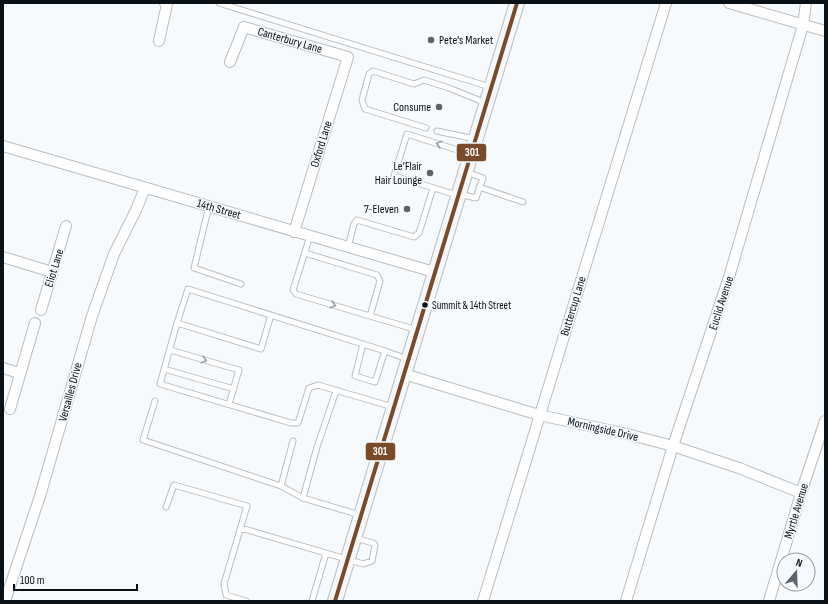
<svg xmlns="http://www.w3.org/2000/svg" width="828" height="604" font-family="'Sofia Sans Condensed',sans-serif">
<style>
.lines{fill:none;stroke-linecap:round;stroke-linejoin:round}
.lane-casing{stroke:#b9bec2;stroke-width:7}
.street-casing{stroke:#b9bec2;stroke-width:12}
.secondary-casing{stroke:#b9bec2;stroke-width:16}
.lane{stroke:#fefeff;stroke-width:5}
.street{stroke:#fefeff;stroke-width:10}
.secondary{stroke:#f6f8fa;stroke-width:14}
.bus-1-casing{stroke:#f5fafe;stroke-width:7}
.bus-1{stroke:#7a4b2a;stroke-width:4}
.oneway{stroke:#9c9fa2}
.poi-dot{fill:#5c6266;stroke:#f5fafe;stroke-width:1.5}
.bus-dot{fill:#091016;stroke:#f5fafe;stroke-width:1.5}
.labels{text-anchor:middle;stroke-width:3;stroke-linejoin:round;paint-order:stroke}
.bus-label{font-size:11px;fill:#091016;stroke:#f5fafe;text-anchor:start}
.street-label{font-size:12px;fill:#091016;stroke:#f5fafe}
.poi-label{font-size:12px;fill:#091016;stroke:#f5fafe;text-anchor:end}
.line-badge{stroke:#f5fafe;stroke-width:1.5}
.badge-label{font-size:11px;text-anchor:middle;font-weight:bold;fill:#fff}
</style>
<rect width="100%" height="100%" fill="#f7fafc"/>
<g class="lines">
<!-- lane casing -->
<g class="lane-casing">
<path id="lane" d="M219,3L490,87
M426,128L365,109L362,100L369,74L373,71L414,84L424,80L449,88L486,103
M437,131L475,139
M479,187L523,202
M459,194L476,198L483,178L466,172
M457,195L394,176L407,134L470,154
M209,206L194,268L241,284
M310,236L293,290L296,294L417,330
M348,247L354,224L357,220L414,237L419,233L433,188
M305,253L377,275L380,281L370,316
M271,315L261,349L177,323L188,289L385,351L407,359
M177,323L160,384L291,423H298L309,388L318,385L393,407
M363,344L355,376L375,382L385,351
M170,350L239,370L229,404
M164,369L234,389
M155,401L143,440L281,486L303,498L360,515
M281,486L293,441
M303,498L317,447L336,391
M166,507L174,485L247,506L224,584L226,595L246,601
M241,528L363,564L372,561L375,545L373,543L355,538
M312,601L326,553"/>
</g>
<!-- street casing -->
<g class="street-casing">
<path id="street" d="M729,3L825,31
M159,41L167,4L165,3
M230,62L244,27L348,57L294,232
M3,146L434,272
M3,257L52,272
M41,310L66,226
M3,368L19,373
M404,374L539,415L627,434L673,446L739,468L801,493
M10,409L35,323
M5,601L40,496L92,316L114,254L136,210L145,188
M483,601L666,3
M626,601L673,446L729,277L803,25L806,3
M769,601L801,493L825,421"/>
</g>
<!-- secondary casing -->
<g class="secondary-casing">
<path id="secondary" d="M335,601L517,3"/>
</g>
<!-- lane -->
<use href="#lane" class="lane"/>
<!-- street -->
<use href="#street" class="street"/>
<!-- secondary -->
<use href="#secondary" class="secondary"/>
<!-- bus-1 casing -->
<g class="bus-1-casing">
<path id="bus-1" d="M335,601L517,3"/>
</g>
<!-- bus-1 -->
<use href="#bus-1" class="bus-1"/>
</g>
<!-- one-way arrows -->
<defs><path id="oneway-chevron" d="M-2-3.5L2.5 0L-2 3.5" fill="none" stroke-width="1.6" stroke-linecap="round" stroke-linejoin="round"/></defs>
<g class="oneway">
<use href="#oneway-chevron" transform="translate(439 144) rotate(-163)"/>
<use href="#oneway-chevron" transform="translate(333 305) rotate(16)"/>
<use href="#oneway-chevron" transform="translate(204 360) rotate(17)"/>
</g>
<!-- markers -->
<g class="poi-dot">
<circle cx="431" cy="40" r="4"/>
<circle cx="439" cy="107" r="4"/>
<circle cx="430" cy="173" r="4"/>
<circle cx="407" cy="209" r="4"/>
</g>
<circle class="bus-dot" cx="425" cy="305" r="3.5"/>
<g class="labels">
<!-- bus labels -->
<g class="bus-label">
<text x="432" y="309">Summit &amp; 14th Street</text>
</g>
<!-- street labels -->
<g class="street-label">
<text transform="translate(290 40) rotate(16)" y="4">Canterbury Lane</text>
<text transform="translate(321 144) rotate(-73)" y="4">Oxford Lane</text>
<text transform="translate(219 209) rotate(16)" y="4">14th Street</text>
<text transform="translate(54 268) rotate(-73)" y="4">Eliot Lane</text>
<text transform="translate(721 303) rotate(-72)" y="4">Euclid Avenue</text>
<text transform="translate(573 306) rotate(-73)" y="4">Buttercup Lane</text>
<text transform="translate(70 392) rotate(-75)" y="4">Versailles Drive</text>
<text transform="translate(603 429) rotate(13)" y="4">Morningside Drive</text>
<text transform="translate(796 511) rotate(-73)" y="4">Myrtle Avenue</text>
</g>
<!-- poi labels -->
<g class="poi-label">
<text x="439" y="44" text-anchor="start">Pete's Market</text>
<text x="431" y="111">Consume</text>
<text x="422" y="170">Le’Flair<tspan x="422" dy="14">Hair Lounge</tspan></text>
<text x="399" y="213">7-Eleven</text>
</g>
</g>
<g class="line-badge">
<rect x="456" y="143" width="31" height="19" rx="4" fill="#7a4b2a"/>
<rect x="365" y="442" width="31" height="19" rx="4" fill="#7a4b2a"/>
</g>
<g class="badge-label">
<text x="472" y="156">301</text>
<text x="380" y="455">301</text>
</g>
<!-- border -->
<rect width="828" height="604" fill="none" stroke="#091016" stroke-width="8"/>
<!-- north arrow -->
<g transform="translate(796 572) rotate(19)"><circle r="19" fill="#f5fafe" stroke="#979ca1"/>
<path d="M0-3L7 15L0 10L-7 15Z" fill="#5c6266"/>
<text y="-6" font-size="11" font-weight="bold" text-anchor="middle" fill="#091016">N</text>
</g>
<!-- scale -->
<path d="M14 584v6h123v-6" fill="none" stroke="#091016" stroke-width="2"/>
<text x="20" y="584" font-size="12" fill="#091016" stroke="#f5fafe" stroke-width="3" paint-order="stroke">100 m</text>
</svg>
